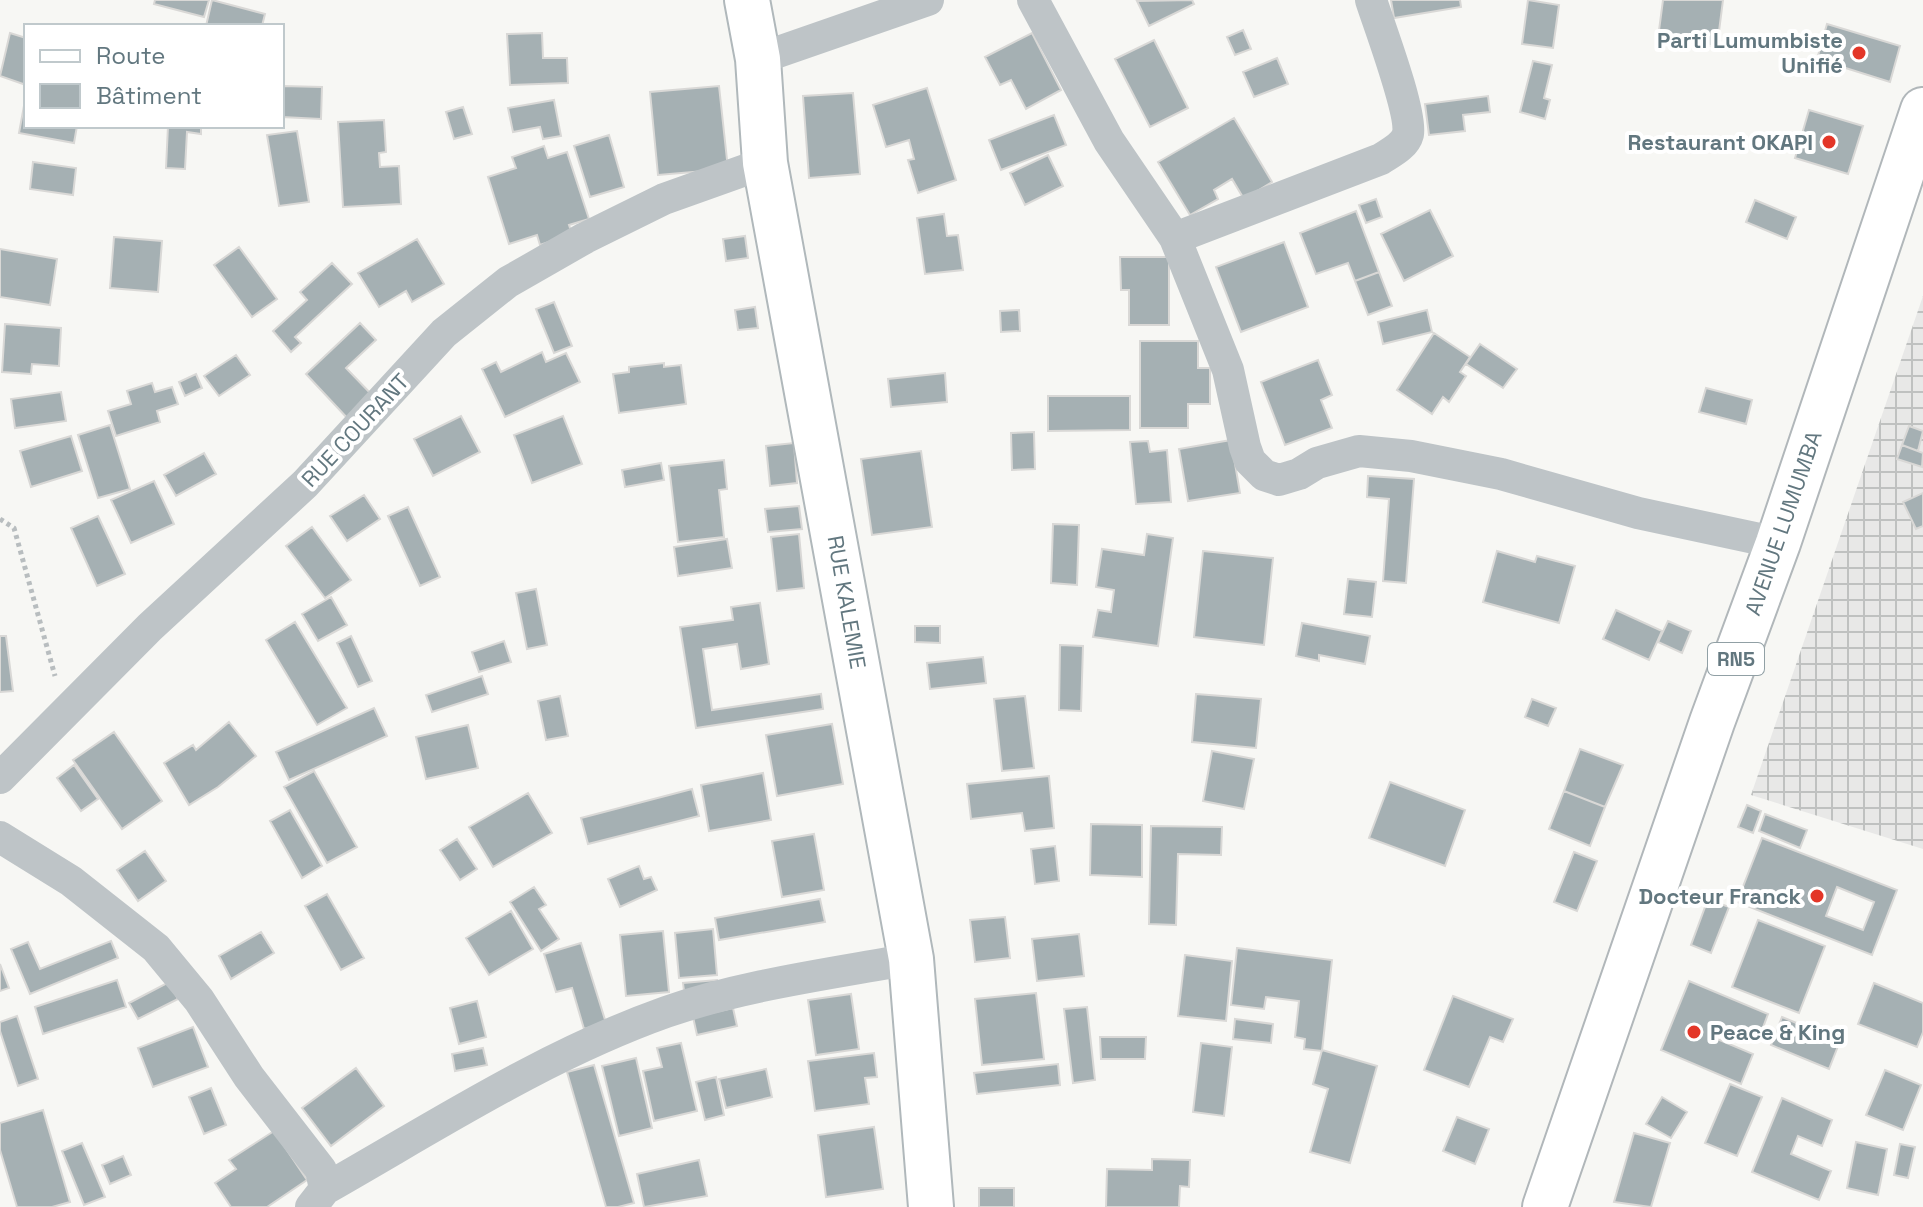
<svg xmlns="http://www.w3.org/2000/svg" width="1923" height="1207" font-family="'Space Grotesk',sans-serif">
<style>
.industrial{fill:url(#industrial-grid)}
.building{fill:#a5b0b3;stroke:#d9d8d6;stroke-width:2;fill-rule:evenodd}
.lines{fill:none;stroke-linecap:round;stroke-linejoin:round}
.secondary-casing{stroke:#b0b8bb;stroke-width:48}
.highway-casing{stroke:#b1b7ba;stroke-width:48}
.path{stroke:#b8bdbf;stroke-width:5;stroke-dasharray:4 4;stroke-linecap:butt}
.street{stroke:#bec4c7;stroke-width:32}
.secondary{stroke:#fff;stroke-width:44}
.highway{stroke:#fff;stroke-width:44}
.poi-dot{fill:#e33628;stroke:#fff;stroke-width:3}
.labels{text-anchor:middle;stroke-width:8;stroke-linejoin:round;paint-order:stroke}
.shield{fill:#fff;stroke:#91a0a5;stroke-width:2}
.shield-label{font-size:20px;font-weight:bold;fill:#62777f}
.poi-label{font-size:22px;font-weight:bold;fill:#62777f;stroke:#fff;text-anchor:end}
.street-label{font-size:22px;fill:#62777f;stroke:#fff}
</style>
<defs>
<pattern id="industrial-grid" width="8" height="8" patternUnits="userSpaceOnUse" patternTransform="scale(2)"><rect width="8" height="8" fill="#e8e8e7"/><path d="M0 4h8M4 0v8" fill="none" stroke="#bfc1c0"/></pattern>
</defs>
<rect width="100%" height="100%" fill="#f7f7f4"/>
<!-- industrial -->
<path class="industrial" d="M1923,296V849L1751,795Z"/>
<!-- building -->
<path class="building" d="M155,0H209L204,17L154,4Z
M212,0L265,14L262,26H206Z
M1192,0L1194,4L1149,26L1137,1Z
M1391,0H1460L1461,7L1394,18Z
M1528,0L1559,5L1553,48L1522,44Z
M1663,0H1723L1717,47L1658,38Z
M1827,24L1900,46L1890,82L1817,59Z
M1243,30L1251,49L1235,55L1227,37Z
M10,33L26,38V85L0,76Z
M542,33L543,58H567L568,83L510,85L507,34Z
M1032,33L1061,90L1026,109L1011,80L1000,85L985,57Z
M1154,40L1188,108L1150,127L1115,59Z
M1277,58L1288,84L1254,97L1243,72Z
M1533,61L1552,65L1544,98L1550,100L1545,119L1520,112Z
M282,86L322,87L321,119L282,117Z
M719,86L728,169L658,175L650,92Z
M927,88L956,180L918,193L908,160L914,159L909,140L886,147L873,105Z
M853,93L860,174L809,178L803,96Z
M26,95V126H77L74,143L19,133Z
M1488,96L1490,112L1463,115L1465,131L1429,135L1425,104Z
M554,100L561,136L543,139L540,127L513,132L508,108Z
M463,107L472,134L454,139L446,112Z
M1809,110L1863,126L1848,174L1795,158Z
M1054,115L1066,145L1001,170L989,140Z
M1234,118L1272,182L1244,199L1232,179L1214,190L1218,199L1190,215L1158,162Z
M384,120L386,152L379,153L380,167L399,166L401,204L343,207L338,122Z
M168,126H201V134L187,132L185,169L166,168Z
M297,131L309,202L279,206L267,135Z
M609,135L624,187L590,197L574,146Z
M544,146L548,158L567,152L589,219L569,225L572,234L540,245L537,235L509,244L488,177L516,168L512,157Z
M1048,155L1063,186L1025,205L1010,173Z
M33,162L76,168L73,195L30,189Z
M1376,199L1382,217L1366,223L1359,205Z
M1755,200L1796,217L1787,239L1746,222Z
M1430,210L1453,256L1404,281L1381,234Z
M1356,211L1379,272L1355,281L1348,263L1316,274L1300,233Z
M944,214L947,236L958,235L963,270L925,274L917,218Z
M745,236L748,258L726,261L723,239Z
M114,237L162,241L158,292L110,288Z
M417,239L444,284L412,302L406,291L379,307L358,273Z
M1284,242L1308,307L1241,332L1216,267Z
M239,247L277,299L252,317L214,265Z
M0,249L57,259L50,305L0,297Z
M1120,257H1169V325H1129V290H1121Z
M332,263L352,284L295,337L301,343L291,352L273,331L307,300L300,292Z
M1379,272L1392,306L1368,315L1355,281Z
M554,302L572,346L554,353L536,309Z
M755,307L758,328L738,330L735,310Z
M1019,310L1020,331L1001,332L1000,311Z
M1427,310L1432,332L1383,344L1378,322Z
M360,323L376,340L346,368L375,398L350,421L306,374Z
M5,324L61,328L59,366L32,364L31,374L2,372Z
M1434,333L1470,357L1460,372L1466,376L1449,402L1443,397L1432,414L1397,390Z
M1140,341H1198V368H1210V404H1188V428H1140Z
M1480,344L1517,369L1503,388L1466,364Z
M542,352L546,362L566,353L580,382L505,417L482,369L496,362L501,372Z
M236,355L250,375L219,396L204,376Z
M1318,360L1332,395L1321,400L1332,428L1285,445L1261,382Z
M664,363V367L681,365L686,404L619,413L613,374L629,372V367Z
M945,373L947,402L891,407L888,379Z
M196,374L202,388L185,396L179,382Z
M152,383L155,392L172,387L178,404L157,411L160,422L116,436L108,411L131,404L127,391Z
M1706,388L1752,400L1746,424L1699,412Z
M61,392L66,421L15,428L11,399Z
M1048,396H1130V430L1048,431Z
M461,416L480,452L433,476L414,439Z
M563,416L582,464L532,483L514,435Z
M110,425L130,489L98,498L78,435Z
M1909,426L1923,431L1918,451L1902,445Z
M1034,432L1035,469L1012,470L1011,433Z
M71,436L82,471L31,487L20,451Z
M1231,440L1240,493L1188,501L1179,449Z
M1148,441L1150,452L1167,450L1171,502L1136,504L1130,442Z
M794,443L797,483L770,486L766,446Z
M1902,445L1923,453L1922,467L1897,459Z
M921,451L932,527L872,535L861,459Z
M204,453L216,474L176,496L164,475Z
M724,460L727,489L719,490L724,537L678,542L669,466Z
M661,463L664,480L625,487L622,470Z
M1368,476L1414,479L1406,583L1383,581L1389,499L1367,497Z
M154,481L174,524L131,543L111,500Z
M1923,493V526L1916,529L1903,502Z
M364,495L380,519L347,541L330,516Z
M799,506L802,529L768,532L765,509Z
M408,507L440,577L420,586L388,516Z
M98,516L125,574L97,586L71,528Z
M1053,524L1079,525L1077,585L1051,583Z
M312,527L351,580L325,598L286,546Z
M799,534L804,588L777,591L771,537Z
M1147,534L1173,538L1158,646L1093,637L1098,610L1111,612L1114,590L1096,587L1102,549L1144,555Z
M727,539L732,568L678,576L674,547Z
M1203,551L1273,558L1264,645L1194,637Z
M1497,551L1535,562L1537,556L1575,566L1559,623L1483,602Z
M1348,579L1376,582L1372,617L1344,614Z
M536,589L547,645L527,649L516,593Z
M331,597L347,625L318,641L302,614Z
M760,603L769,664L741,669L737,644L703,649L712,710L821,694L823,709L696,728L680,627L733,620L731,607Z
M1616,610L1662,631L1649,660L1603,639Z
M1668,621L1691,631L1682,653L1658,642Z
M295,622L347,708L317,725L266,640Z
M1302,623L1370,636L1365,664L1319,655V661L1296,656Z
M915,626H940V643L915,642Z
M0,636H6L13,691L0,692Z
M351,636L372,681L358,687L337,643Z
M504,641L511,662L479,672L472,652Z
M1060,645L1083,646L1081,711L1059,710Z
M983,657L986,683L930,689L927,663Z
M482,676L488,694L432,712L426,695Z
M1196,694L1261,699L1256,748L1192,742Z
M560,696L568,736L546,740L538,701Z
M1025,696L1034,768L1002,771L994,699Z
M1532,699L1556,708L1548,726L1525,717Z
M374,708L387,736L289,780L276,752Z
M229,722L256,756L218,787L189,805L164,763L193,745L196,750Z
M832,724L843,784L777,796L766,735Z
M468,725L478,768L426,779L416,737Z
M114,732L162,801L122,829L73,760Z
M1580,749L1623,765L1605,807L1564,791Z
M1212,751L1254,759L1244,809L1203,801Z
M74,765L98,799L81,811L57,778Z
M314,771L357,847L327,863L284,787Z
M763,773L771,820L709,831L701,785Z
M1049,776L1054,828L1025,831L1022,813L971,819L967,784Z
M1390,782L1465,810L1445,866L1369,838Z
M692,789L699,816L588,844L581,818Z
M1564,791L1605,807L1590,846L1549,829Z
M528,793L552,833L493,867L469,827Z
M1747,805L1761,811L1753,833L1738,827Z
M290,810L322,866L302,878L270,821Z
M1765,814L1807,830L1800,848L1759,831Z
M1091,824L1142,825V877L1090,875Z
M1151,826L1222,827L1221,855L1178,854L1176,925L1149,924Z
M814,834L824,890L782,897L772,841Z
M1762,838L1897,890L1872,955L1737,902ZM1837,887L1874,902L1863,930L1826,916Z
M457,839L477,869L460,880L440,850Z
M1055,846L1059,881L1035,884L1031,849Z
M145,851L166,881L138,901L117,870Z
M1574,852L1597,861L1577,911L1554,902Z
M639,866L644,879L651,877L657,890L620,907L608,879Z
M534,887L546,905L539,909L559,939L541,951L510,902Z
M327,894L364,958L341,970L305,906Z
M820,899L825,922L719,940L715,918Z
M1708,899L1729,907L1711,953L1691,945Z
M511,911L533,949L489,975L466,938Z
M1005,917L1010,958L975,962L970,920Z
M1758,920L1825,946L1799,1013L1732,987Z
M713,929L717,975L679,978L675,933Z
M663,931L669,992L626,996L620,935Z
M261,932L274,953L231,979L219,956Z
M1079,934L1084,976L1037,981L1032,939Z
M111,941L118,958L30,994L11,949L28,942L40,969Z
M581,943L606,1023L584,1029L572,988L556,992L544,954Z
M1237,948L1332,960L1322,1051L1304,1049L1305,1039L1295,1037L1299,1001L1266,997L1264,1009L1231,1005Z
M1185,955L1232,961L1226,1021L1178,1016Z
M0,964L9,988L0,991Z
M117,980L126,1007L43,1034L35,1007Z
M717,980L718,995L685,999L683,983Z
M1689,981L1768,1014L1758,1041L1722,1026L1717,1039L1753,1054L1741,1084L1661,1050Z
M169,982L178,999L138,1019L129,1003Z
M1874,983L1923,1003V1032L1917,1047L1858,1024Z
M1036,993L1044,1059L982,1065L975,999Z
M851,994L859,1049L816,1055L808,1000Z
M1453,996L1513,1019L1503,1042L1490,1037L1469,1087L1424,1070Z
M477,1001L486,1037L459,1044L450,1008Z
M1087,1007L1095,1080L1073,1083L1064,1009Z
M733,1008L737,1026L697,1035L693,1017Z
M17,1016L38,1079L18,1086L0,1031V1022Z
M1782,1017L1840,1041L1829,1069L1771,1045Z
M1235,1019L1273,1024L1271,1043L1233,1039Z
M193,1027L208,1067L153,1087L138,1048Z
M1100,1037H1146L1145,1059H1101Z
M681,1043L697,1111L654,1121L643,1071L662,1067L657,1048Z
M1201,1043L1232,1047L1224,1116L1193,1112Z
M483,1048L487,1065L455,1071L452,1054Z
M1322,1050L1377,1066L1350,1163L1310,1152L1328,1089L1313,1084Z
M874,1053L877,1077L865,1078L869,1104L815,1111L808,1061Z
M636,1058L652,1128L619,1136L602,1066Z
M1058,1064L1060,1085L977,1094L974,1073Z
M594,1065L634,1203L618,1207H606L567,1072Z
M356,1068L384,1106L331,1146L302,1108Z
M766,1069L772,1097L726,1108L719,1079Z
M1885,1070L1921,1085L1903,1130L1866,1115Z
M716,1077L724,1115L705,1120L696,1082Z
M1730,1084L1762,1097L1737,1156L1705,1143Z
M211,1088L226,1125L204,1134L189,1097Z
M1662,1097L1687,1112L1671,1138L1646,1124Z
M1782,1098L1832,1120L1822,1146L1798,1136L1791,1154L1831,1171L1819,1200L1752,1172Z
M43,1110L70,1202L52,1207H17L0,1150V1123Z
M1457,1117L1489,1129L1475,1164L1443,1151Z
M874,1127L883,1189L826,1197L818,1135Z
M274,1131L307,1180L267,1207H231L215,1183L236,1169L229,1160Z
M1634,1133L1670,1143L1651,1207L1614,1202Z
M1856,1142L1887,1149L1878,1195L1847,1188Z
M82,1143L105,1197L84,1205L62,1151Z
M1900,1144L1915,1147L1908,1178L1894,1175Z
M123,1156L131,1175L110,1184L102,1165Z
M1152,1159L1190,1160L1189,1187L1180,1186L1179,1207H1106L1107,1169L1152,1170Z
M699,1160L707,1196L644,1207L637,1174Z
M979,1188H1014V1207H979Z"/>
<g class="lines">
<!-- secondary casing -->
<g class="secondary-casing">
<path id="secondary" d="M747,0L758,59L765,163L911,959L931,1207"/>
</g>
<!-- highway casing -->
<g class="highway-casing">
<path id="highway" d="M1545,1207L1712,722L1778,543L1923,110"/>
</g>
<!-- path -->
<path class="path" d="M0,519L14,528L55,676"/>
<!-- street -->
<path class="street" d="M1033,0L1109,141L1175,238L1228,370L1245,447L1250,461L1264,475L1279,480L1299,474L1317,463L1359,451L1411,456L1501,474L1638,513L1778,543
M758,59L928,0
M1175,238L1381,159C1390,153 1405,146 1408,134C1412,112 1379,25 1371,0
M0,778L150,627L305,484L444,333L508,282L585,238L664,199L765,163
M0,837L71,881L156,948L199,1000L249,1077L321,1170L325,1189L311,1207
M325,1189C436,1126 545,1055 666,1012C744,985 829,974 911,959"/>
<!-- secondary -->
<use href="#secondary" class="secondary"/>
<!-- highway -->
<use href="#highway" class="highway"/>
</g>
<!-- markers -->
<g class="poi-dot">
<circle cx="1859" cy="53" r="8"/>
<circle cx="1829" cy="142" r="8"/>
<circle cx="1817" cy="896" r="8"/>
<circle cx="1694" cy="1032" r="8"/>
</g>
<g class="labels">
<!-- shield labels -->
<rect class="shield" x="1708" y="643" width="56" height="32" rx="6"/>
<g class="shield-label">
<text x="1736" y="666">RN5</text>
</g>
<!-- poi labels -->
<g class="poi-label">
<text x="1843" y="48">Parti Lumumbiste<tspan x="1843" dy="25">Unifié</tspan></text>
<text x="1813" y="150">Restaurant OKAPI</text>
<text x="1801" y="904">Docteur Franck</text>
<text x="1710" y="1040" text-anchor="start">Peace &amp; King</text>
</g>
<!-- street labels -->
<g class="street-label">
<text transform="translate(355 430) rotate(-47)" y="8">RUE COURANT</text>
<text transform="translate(1783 523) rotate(-71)" y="8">AVENUE LUMUMBA</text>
<text transform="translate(847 602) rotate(80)" y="8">RUE KALEMIE</text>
</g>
</g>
<!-- legend -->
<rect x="24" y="24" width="260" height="104" fill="#ffffff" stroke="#c0c9cc" stroke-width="2"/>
<rect x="40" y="50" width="40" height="12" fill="#ffffff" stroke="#c0c9cc" stroke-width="2"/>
<text x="96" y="64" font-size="24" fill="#62777f">Route</text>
<rect x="40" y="84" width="40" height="24" fill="#a5b0b3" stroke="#c0c9cc" stroke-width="2"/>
<text x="96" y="104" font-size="24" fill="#62777f">Bâtiment</text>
</svg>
